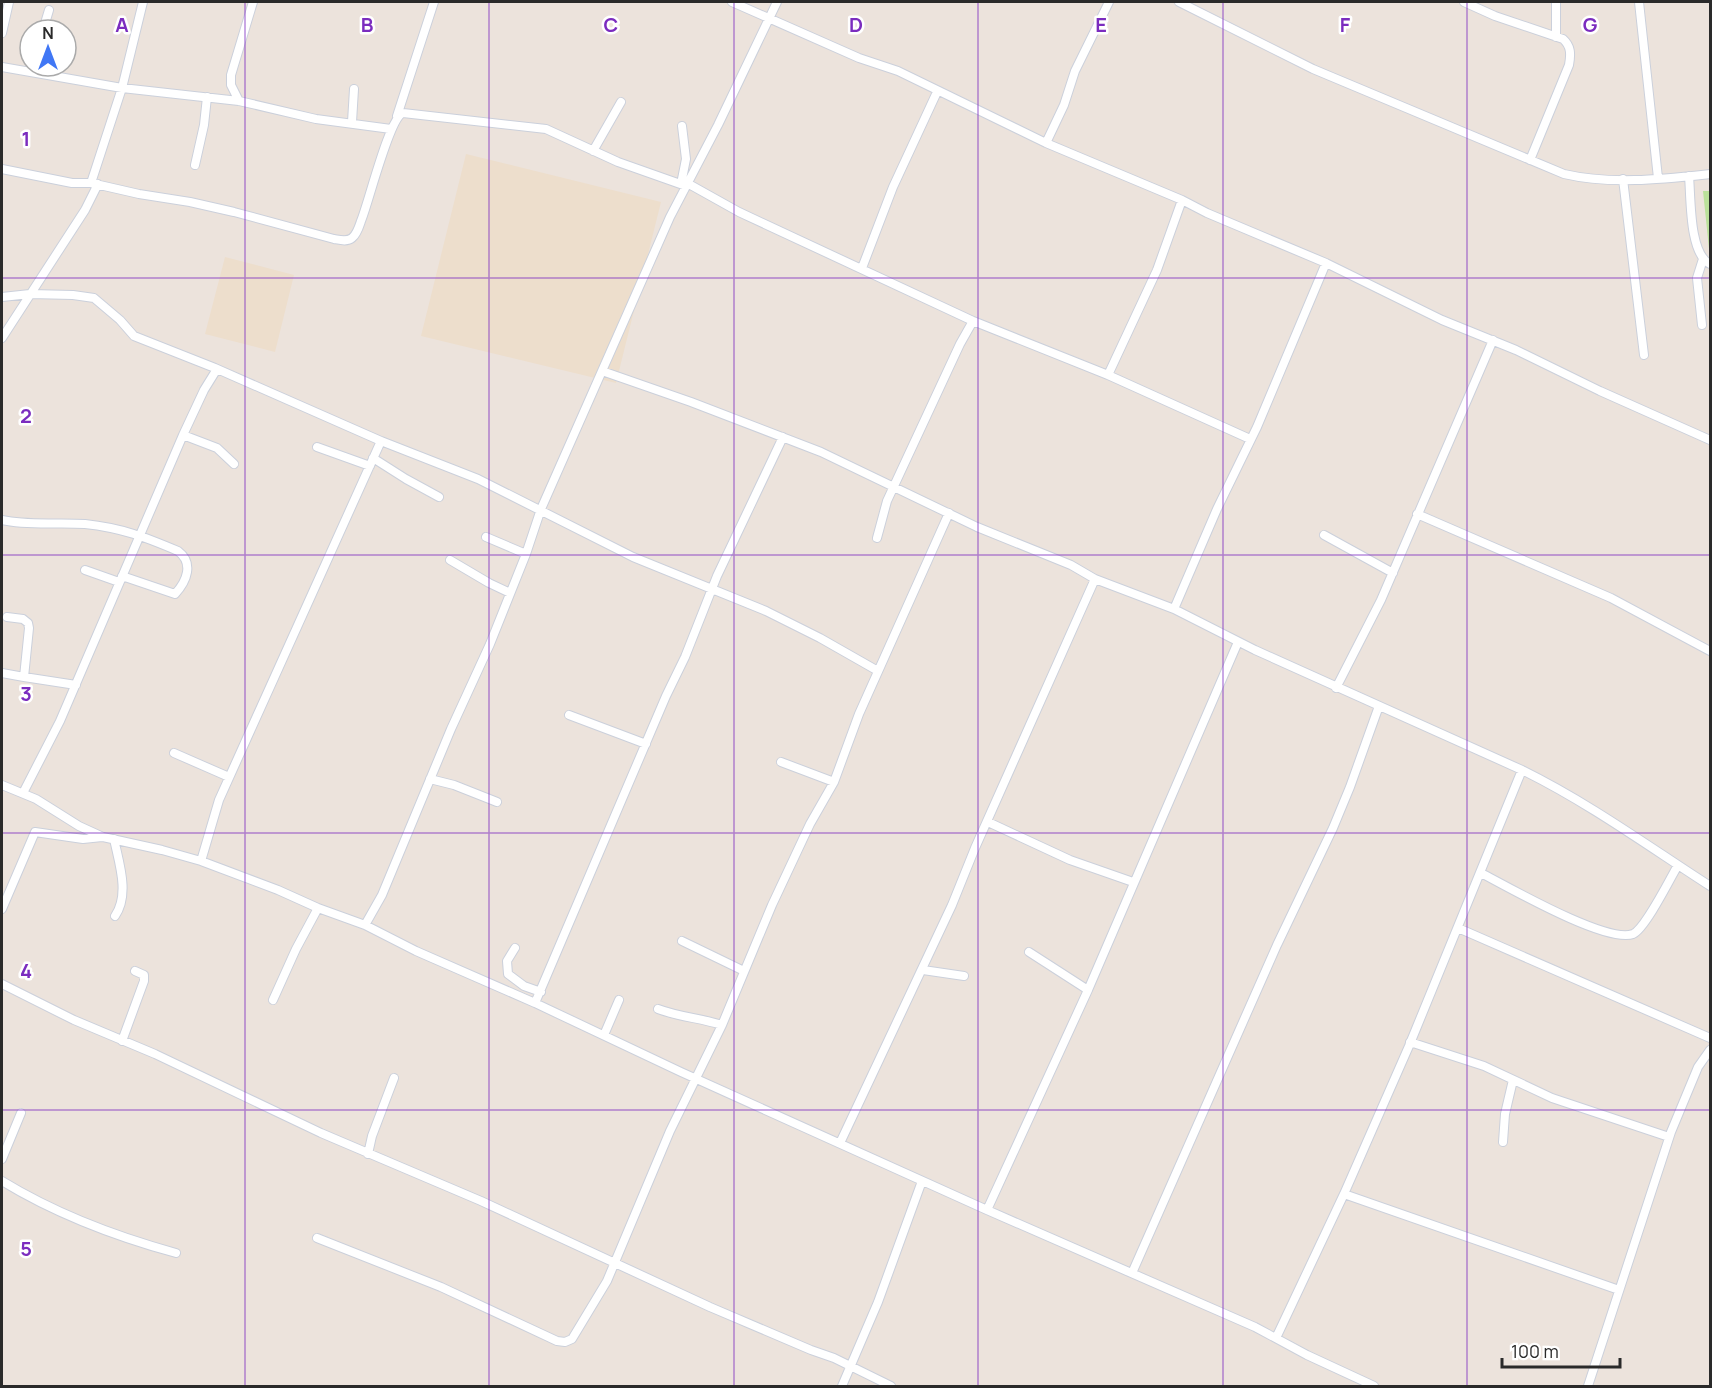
<svg xmlns="http://www.w3.org/2000/svg" width="1712" height="1388" font-family="Manrope,sans-serif">
<style>
.education{fill:#eddecc}
.green{fill:#bbe19a}
.lines{fill:none;stroke-linecap:round;stroke-linejoin:round}
.minor-casing{stroke:#cbd0db;stroke-width:10}
.minor{stroke:#fff;stroke-width:8}
.grid{fill:none;stroke:#7b2cbf;stroke-width:1.5;stroke-opacity:0.55}
.grid-label{font-size:20px;text-anchor:middle;font-weight:bold;fill:#7b2cbf;stroke:#fff;stroke-width:5;stroke-linejoin:round;paint-order:stroke}
</style>
<rect width="100%" height="100%" fill="#ece3dc"/>
<!-- education -->
<path class="education" d="M466,154L661,202L616,383L421,336Z
M225,257L294,275L275,352L205,334Z"/>
<!-- green -->
<path class="green" d="M1703,191H1710V258Z"/>
<g class="lines">
<!-- minor casing -->
<g class="minor-casing">
<path id="minor" d="M732,2L859,58L898,71L1046,143L1182,200L1207,213L1326,263L1442,320L1516,350L1600,391L1710,440
M1179,2L1313,69L1564,174C1611,185 1663,179 1710,174
M1464,2L1495,16L1563,39C1571,46 1571,54 1569,65L1530,160
M1556,2V37
M1639,2L1658,178
M43,30L49,10
M2,33L9,2
M2,67L122,88L239,101L316,119L391,129
M239,101L231,85V75L253,2
M397,116L434,2
M352,122L354,89
M1046,143L1064,105L1075,71L1109,2
M593,151L621,102
M195,165L204,125L207,97
M2,169L72,183H91L139,194L190,202L234,212L334,239C340,240 347,242 352,238C357,234 359,227 361,221C369,202 389,118 403,113L546,129L618,162L686,186
M1689,176C1691,198 1689,254 1710,264
M1623,179L1644,355
M91,183L122,88L143,2
M687,183L739,212L973,321L1108,375L1250,439
M681,184L686,159L682,126
M862,268L893,187L937,92
M2,297L30,294L73,295L94,298L120,320L134,336L215,368L381,441L478,479L633,557L766,611L820,638L878,671
M1702,325L1697,278L1703,259
M2,338L85,210L98,184
M602,371L691,402L821,452L977,527L1071,565L1095,579L1174,609L1255,650L1522,770C1589,803 1648,846 1710,886
M1108,375L1157,270L1182,200
M183,435L217,448L234,464
M317,447L370,466
M373,458L406,479L439,497
M1417,514L1611,598L1710,651
M2,520C29,526 57,522 85,524C122,528 145,537 178,551C194,563 187,581 175,594L122,576
M1324,535L1393,573
M486,537L526,554
M877,538L887,501L960,344L973,321
M450,560L489,583L510,593
M85,570L119,582
M1174,609L1217,509L1257,427L1326,263
M7,617L23,619L28,623L29,628L24,677L76,685
M2,673L24,677
M1336,688L1381,600L1493,340
M569,715L646,744
M174,753L229,777
M781,762L834,782
M430,779L454,785L497,802
M2,785L36,799L79,826L103,837L162,850L201,861L278,890L318,908L365,925L416,951L535,1003L681,1072L987,1210L1255,1327L1307,1355L1374,1386
M23,793L60,721L183,435L204,390L217,369
M988,822L1070,860L1133,882
M114,839C119,863 130,894 115,916
M201,861L219,800L381,441
M1481,873C1508,887 1607,944 1633,934C1645,929 1670,879 1678,865
M2,909L35,832L83,839L102,837
M365,925L382,895L451,729L490,644L526,554L541,509L670,217L718,125L777,2
M1458,928L1710,1038
M682,941L744,971
M515,948L507,961L508,974L524,986L541,992
M1029,952L1088,990
M923,970L964,976
M2,984L74,1020L155,1054L321,1133L481,1201L710,1307L811,1350L834,1358L891,1386
M273,1000L296,949L318,908
M535,1003L666,696L685,657L717,576L783,437
M658,1009C679,1017 700,1018 722,1025
M604,1035L619,1000
M122,1041L144,981V975L135,971
M1410,1042L1484,1066L1552,1098L1669,1137
M1503,1142L1505,1114L1513,1080
M840,1143L952,905L975,848L1095,579
M368,1154L372,1136L394,1078
M2,1159L21,1113
M2,1181C56,1214 114,1236 176,1253
M1344,1194L1619,1290
M987,1210L1088,990L1238,642
M317,1238L441,1287L557,1341L565,1342L572,1339L607,1281L670,1131L722,1025L772,905L810,824L834,782L859,714L949,513
M1132,1273L1277,945L1333,828L1350,787L1379,706
M1276,1338L1344,1194L1409,1046L1522,770
M842,1386L878,1302L922,1181
M1588,1386L1671,1132L1698,1067L1710,1050"/>
</g>
<!-- minor -->
<use href="#minor" class="minor"/>
</g>
<!-- grid -->
<path class="grid" d="M245,2V1386M489,2V1386M734,2V1386M978,2V1386M1223,2V1386M1467,2V1386M2,278H1710M2,555H1710M2,833H1710M2,1110H1710"/>
<g class="grid-label">
<text x="122" y="32">A</text>
<text x="367" y="32">B</text>
<text x="611" y="32">C</text>
<text x="856" y="32">D</text>
<text x="1101" y="32">E</text>
<text x="1345" y="32">F</text>
<text x="1590" y="32">G</text>
<text x="26" y="146">1</text>
<text x="26" y="423">2</text>
<text x="26" y="701">3</text>
<text x="26" y="978">4</text>
<text x="26" y="1256">5</text>
</g>
<!-- border -->
<rect width="1712" height="1388" fill="none" stroke="#2a2a2a" stroke-width="6"/>
<!-- north arrow -->
<g transform="translate(48 48)"><circle r="28" fill="#ffffff" stroke="#aaaaaa" stroke-width="1.5"/>
<path d="M0-4.5L10 22L0 15L-10 22Z" fill="#4077f5"/>
<text y="-9" font-size="16" font-weight="bold" text-anchor="middle" fill="#2a2a2a">N</text>
</g>
<!-- scale -->
<path d="M1502 1358v9h118v-9" fill="none" stroke="#2a2a2a" stroke-width="3"/>
<text x="1511" y="1358" font-size="18" fill="#2a2a2a" stroke="#ffffff" stroke-width="4.5" paint-order="stroke">100 m</text>
</svg>
